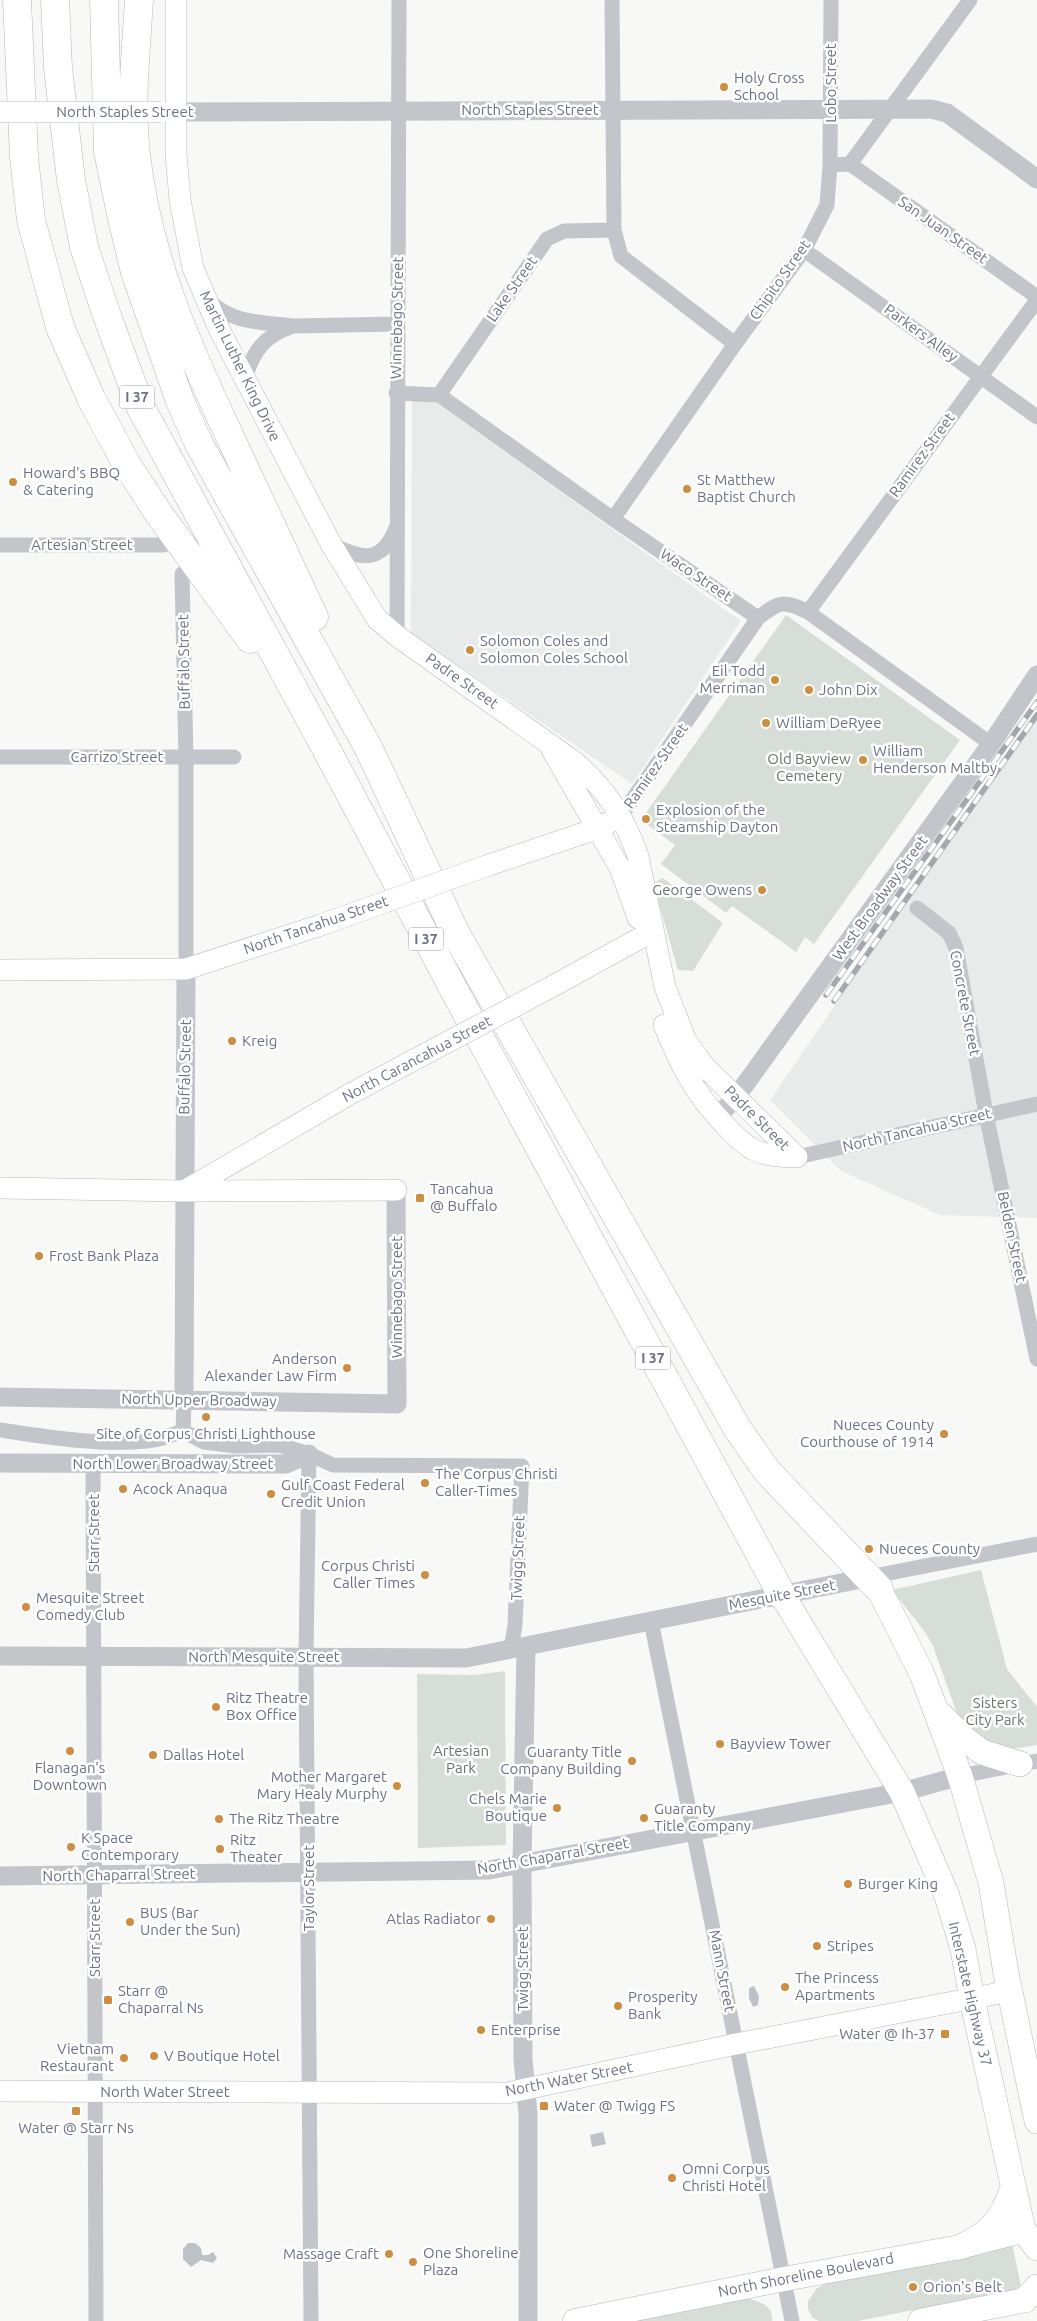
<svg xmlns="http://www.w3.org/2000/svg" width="1037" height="2321" font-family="Ubuntu,sans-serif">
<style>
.built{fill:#e9eaea}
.green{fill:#d7ddd7}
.water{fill:#bdc2c9}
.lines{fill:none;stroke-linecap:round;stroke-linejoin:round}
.secondary-casing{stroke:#b6b8be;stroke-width:22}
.primary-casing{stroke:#b5b7bc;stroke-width:25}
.trunk-casing{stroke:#b5b6bb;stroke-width:26}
.motorway-casing{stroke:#b5b6bb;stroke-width:29}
.minor{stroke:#c3c5ca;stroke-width:15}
.tertiary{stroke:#c3c5ca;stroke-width:19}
.secondary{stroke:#fff;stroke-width:21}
.primary{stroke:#fff;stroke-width:24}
.trunk{stroke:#fff;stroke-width:25}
.motorway{stroke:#fff;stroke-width:28}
.rail-casing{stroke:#a5a7af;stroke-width:5.5}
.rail{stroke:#fff;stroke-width:4;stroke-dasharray:11;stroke-linecap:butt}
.secondary-bridge-casing{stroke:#b6b8be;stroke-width:22;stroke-linecap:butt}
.secondary-bridge{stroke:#fff;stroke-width:21}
.poi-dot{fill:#ce8e42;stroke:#fff;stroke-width:2}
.labels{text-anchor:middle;stroke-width:5;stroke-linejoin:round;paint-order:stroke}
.shield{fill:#fff;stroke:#989ca9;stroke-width:1}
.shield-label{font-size:14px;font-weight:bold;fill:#6c7284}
.poi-label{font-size:15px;fill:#6c7284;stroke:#fff;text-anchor:start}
.street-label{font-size:15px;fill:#6c7284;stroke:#fff}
.park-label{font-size:15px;fill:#667767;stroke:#fff}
</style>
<rect width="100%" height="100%" fill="#f8f9f7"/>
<!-- built -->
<path class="built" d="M412,398L431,399L741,621L632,784L411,634Z
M1037,710V1218L940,1215L841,1171L770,1100Z"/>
<!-- green -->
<path class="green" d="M786,615L960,740L814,944L805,937L796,952L732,906L726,913L661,864L675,845L641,820Z
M663,878L723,923L693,971L678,970L653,883Z
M981,1570L1007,1669L1037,1707V1745L1004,1750L961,1725L933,1646L925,1632L892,1590Z
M505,1671L506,1845L418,1848L417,1674L475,1675Z
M1012,2243L1021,2286L1014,2290L858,2321H819L813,2318L808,2309V2301L817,2288L835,2279Z
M741,2297C754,2300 774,2303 772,2321H617Z"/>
<!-- water -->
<path class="water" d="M754,1986L759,1996L758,2005L753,2007L749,1998V1988Z
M603,2132L606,2144L592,2147L590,2135Z
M188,2243H195L201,2248L202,2255H208L213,2252L217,2258L213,2263L201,2260L191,2267L183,2259V2249Z"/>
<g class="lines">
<!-- secondary casing -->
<g class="secondary-casing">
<path id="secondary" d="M176,0V154L180,200L193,268L219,329L331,544L377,619L397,636L576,763C607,791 624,816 638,856L665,987L686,1041L705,1067L797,1157
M552,750L620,868L638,918
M489,865L599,828L610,822
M0,970L186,969L321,925
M553,986L653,931
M664,1025C680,1064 694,1093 723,1123C732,1133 741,1142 752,1149C766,1156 782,1157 797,1157
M0,1188L184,1191L396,1190
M184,1191L350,1094
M0,2091L507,2093L736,2044L1010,1991"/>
</g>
<!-- primary casing -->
<g class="primary-casing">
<path id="primary" d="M575,2321L784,2279L960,2247L1017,2232
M920,2321L1025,2300"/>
</g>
<!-- trunk casing -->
<g class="trunk-casing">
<path id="trunk" d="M879,1589L922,1674L960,1776L991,1883L1006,1973L1037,2121
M782,1595L902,1792L947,1896L963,1949L972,1999L1023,2230L1037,2248
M941,1715L966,1740L982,1752L1020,1764
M960,2247C991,2234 1002,2219 1013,2188
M1025,2300L1037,2287"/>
</g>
<!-- motorway casing -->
<g class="motorway-casing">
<path id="motorway" d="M17,0L24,157L31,220L60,327L91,398L127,465L159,514L250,639
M55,0L58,68L71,180L84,247L106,313L141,408L330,756L453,988L782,1595
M104,0L108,152L121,214L135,272L180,401L199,444L368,747L456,934L737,1428L767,1471L879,1589
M139,0C136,51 130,104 136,154C147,256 188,348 231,439C259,498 286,558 314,617"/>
</g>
<!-- minor -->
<path class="minor" d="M850,164L1037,297
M830,165L831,0
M614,230L621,256L735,344
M804,250L1037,417
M208,299C230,324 263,322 293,326C264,336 254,350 245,378
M293,326L397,324
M396,393L439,395L613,519L758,618
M439,395L547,239L564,231L614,230L612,0
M613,519L735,344L804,250L827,205L830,165L850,164L970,0
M331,544C361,559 381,565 396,528
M0,545H164
M182,574L186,758V969
M808,612L1037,300
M397,636L399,0
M0,757H234
M621,816L758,618C780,601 783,600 808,612L991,744
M917,908L949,933L956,948L986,1114L1037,1359
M797,1157L1037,1104
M0,1430C46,1437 108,1447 154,1440C164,1438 174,1434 183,1431
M183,1431L204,1442L236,1446L279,1445L309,1454L333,1465L522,1466L515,1625L511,1650
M183,1431L184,1400
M309,1454L306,1658L311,2321
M93,1464L96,2321
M864,1578L1037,1544
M651,1621L792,2321
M960,1776L1037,1761"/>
<!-- tertiary -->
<path class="tertiary" d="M176,112L931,109L947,113L1037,179
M717,1117L736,1097L991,744L1037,675
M0,1397L397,1404L396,1190
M184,1400L186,969
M0,1463L286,1464L309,1454
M526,1647L522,1864L523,2059L528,2114V2321
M0,1656L466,1658L861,1579
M0,1876L489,1870L902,1792L960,1776"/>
<!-- secondary -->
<use href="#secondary" class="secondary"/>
<!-- primary -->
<use href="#primary" class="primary"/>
<!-- trunk -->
<use href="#trunk" class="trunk"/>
<!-- motorway -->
<use href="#motorway" class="motorway"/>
<!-- rail casing -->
<g class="rail-casing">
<path id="rail" d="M826,995L1037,702
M834,1001L1037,715"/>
</g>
<!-- rail -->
<use href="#rail" class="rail"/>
<!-- secondary-bridge casing -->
<g class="secondary-bridge-casing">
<path id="secondary-bridge" d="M0,112H161
M321,925L489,865
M350,1094L553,986"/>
</g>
<!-- secondary-bridge -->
<use href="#secondary-bridge" class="secondary-bridge"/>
</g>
<!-- markers -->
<g class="poi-dot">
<circle cx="724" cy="87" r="5"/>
<circle cx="13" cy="482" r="5"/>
<circle cx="687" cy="489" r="5"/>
<circle cx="470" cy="650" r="5"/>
<circle cx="775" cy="680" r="5"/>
<circle cx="809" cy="690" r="5"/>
<circle cx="766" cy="723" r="5"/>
<circle cx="863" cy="760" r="5"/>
<circle cx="646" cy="819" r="5"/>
<circle cx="762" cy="890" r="5"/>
<circle cx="232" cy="1041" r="5"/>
<rect x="415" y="1193" width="10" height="10" rx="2.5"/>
<circle cx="39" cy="1256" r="5"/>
<circle cx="347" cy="1368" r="5"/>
<circle cx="206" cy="1417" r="5"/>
<circle cx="944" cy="1434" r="5"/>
<circle cx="425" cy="1483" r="5"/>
<circle cx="123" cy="1489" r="5"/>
<circle cx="271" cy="1494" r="5"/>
<circle cx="869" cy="1549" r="5"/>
<circle cx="425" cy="1575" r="5"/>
<circle cx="26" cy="1607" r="5"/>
<circle cx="216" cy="1707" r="5"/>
<circle cx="720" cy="1744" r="5"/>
<circle cx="70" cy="1751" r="5"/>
<circle cx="153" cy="1755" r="5"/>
<circle cx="632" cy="1761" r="5"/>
<circle cx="397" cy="1786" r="5"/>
<circle cx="557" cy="1808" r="5"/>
<circle cx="644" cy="1818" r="5"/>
<circle cx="219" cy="1819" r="5"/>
<circle cx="71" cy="1847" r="5"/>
<circle cx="220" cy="1849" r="5"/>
<circle cx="848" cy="1884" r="5"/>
<circle cx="491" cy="1919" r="5"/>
<circle cx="130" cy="1922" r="5"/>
<circle cx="817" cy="1946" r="5"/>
<circle cx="785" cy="1987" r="5"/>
<rect x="103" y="1995" width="10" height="10" rx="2.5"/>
<circle cx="618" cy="2006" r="5"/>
<circle cx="481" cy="2030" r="5"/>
<rect x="940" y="2029" width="10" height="10" rx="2.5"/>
<circle cx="154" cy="2056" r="5"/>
<circle cx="124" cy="2058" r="5"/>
<rect x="539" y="2101" width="10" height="10" rx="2.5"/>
<rect x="71" y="2106" width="10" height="10" rx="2.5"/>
<circle cx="672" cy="2178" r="5"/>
<circle cx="389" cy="2254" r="5"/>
<circle cx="413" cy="2262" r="5"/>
<circle cx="913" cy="2287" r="5"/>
</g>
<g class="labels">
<!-- shield labels -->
<g class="shield">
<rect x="119.5" y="385.5" width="35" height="23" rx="4"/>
<rect x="408.5" y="927.5" width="35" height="23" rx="4"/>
<rect x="635.5" y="1346.5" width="35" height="23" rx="4"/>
</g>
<g class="shield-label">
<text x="137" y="402">I 37</text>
<text x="426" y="944">I 37</text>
<text x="653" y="1363">I 37</text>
</g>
<!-- poi labels -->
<g class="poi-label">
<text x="734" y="83">Holy Cross<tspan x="734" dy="17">School</tspan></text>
<text x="23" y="478">Howard's BBQ<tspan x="23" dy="17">&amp; Catering</tspan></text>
<text x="697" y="485">St Matthew<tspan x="697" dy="17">Baptist Church</tspan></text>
<text x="480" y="646">Solomon Coles and<tspan x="480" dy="17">Solomon Coles School</tspan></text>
<text x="765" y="676" text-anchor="end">Eil Todd<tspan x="765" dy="17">Merriman</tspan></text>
<text x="819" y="695">John Dix</text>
<text x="776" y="728">William DeRyee</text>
<text x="873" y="756">William<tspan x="873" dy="17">Henderson Maltby</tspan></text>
<text x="656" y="815">Explosion of the<tspan x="656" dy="17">Steamship Dayton</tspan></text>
<text x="752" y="895" text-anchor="end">George Owens</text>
<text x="242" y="1046">Kreig</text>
<text x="430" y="1194">Tancahua<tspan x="430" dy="17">@ Buffalo</tspan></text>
<text x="49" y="1261">Frost Bank Plaza</text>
<text x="337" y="1364" text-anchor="end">Anderson<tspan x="337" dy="17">Alexander Law Firm</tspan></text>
<text x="934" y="1430" text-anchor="end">Nueces County<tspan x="934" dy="17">Courthouse of 1914</tspan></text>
<text x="206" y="1439" text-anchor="middle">Site of Corpus Christi Lighthouse</text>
<text x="435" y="1479">The Corpus Christi<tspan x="435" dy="17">Caller-Times</tspan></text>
<text x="281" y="1490">Gulf Coast Federal<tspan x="281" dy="17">Credit Union</tspan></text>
<text x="133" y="1494">Acock Anaqua</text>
<text x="879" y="1554">Nueces County</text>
<text x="415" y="1571" text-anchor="end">Corpus Christi<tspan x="415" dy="17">Caller Times</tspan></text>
<text x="36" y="1603">Mesquite Street<tspan x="36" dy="17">Comedy Club</tspan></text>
<text x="226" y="1703">Ritz Theatre<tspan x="226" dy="17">Box Office</tspan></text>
<text x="730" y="1749">Bayview Tower</text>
<text x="622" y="1757" text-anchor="end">Guaranty Title<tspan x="622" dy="17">Company Building</tspan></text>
<text x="163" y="1760">Dallas Hotel</text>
<text x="70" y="1773" text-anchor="middle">Flanagan's<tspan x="70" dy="17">Downtown</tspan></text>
<text x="387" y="1782" text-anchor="end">Mother Margaret<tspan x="387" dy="17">Mary Healy Murphy</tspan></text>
<text x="547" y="1804" text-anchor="end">Chels Marie<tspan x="547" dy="17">Boutique</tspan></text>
<text x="654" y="1814">Guaranty<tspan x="654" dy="17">Title Company</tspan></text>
<text x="229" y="1824">The Ritz Theatre</text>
<text x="81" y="1843">K Space<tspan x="81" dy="17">Contemporary</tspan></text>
<text x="230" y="1845">Ritz<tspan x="230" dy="17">Theater</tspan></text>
<text x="858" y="1889">Burger King</text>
<text x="140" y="1918">BUS (Bar<tspan x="140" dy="17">Under the Sun)</tspan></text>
<text x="481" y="1924" text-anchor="end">Atlas Radiator</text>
<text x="827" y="1951">Stripes</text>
<text x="795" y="1983">The Princess<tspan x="795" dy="17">Apartments</tspan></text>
<text x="118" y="1996">Starr @<tspan x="118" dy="17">Chaparral Ns</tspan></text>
<text x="628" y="2002">Prosperity<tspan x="628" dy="17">Bank</tspan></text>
<text x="491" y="2035">Enterprise</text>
<text x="935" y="2039" text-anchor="end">Water @ Ih-37</text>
<text x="114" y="2054" text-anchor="end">Vietnam<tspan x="114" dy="17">Restaurant</tspan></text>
<text x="164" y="2061">V Boutique Hotel</text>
<text x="554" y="2111">Water @ Twigg FS</text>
<text x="76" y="2133" text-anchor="middle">Water @ Starr Ns</text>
<text x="682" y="2174">Omni Corpus<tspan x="682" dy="17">Christi Hotel</tspan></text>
<text x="423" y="2258">One Shoreline<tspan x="423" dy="17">Plaza</tspan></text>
<text x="379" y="2259" text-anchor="end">Massage Craft</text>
<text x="923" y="2292">Orion's Belt</text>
</g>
<!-- street labels -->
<g class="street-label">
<text transform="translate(831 83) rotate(-90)" y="5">Lobo Street</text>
<text x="530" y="115">North Staples Street</text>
<text x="125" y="117">North Staples Street</text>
<text transform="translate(943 230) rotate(35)" y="5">San Juan Street</text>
<text transform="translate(780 280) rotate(-55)" y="5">Chipito Street</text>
<text transform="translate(512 289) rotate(-55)" y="5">Lake Street</text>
<text transform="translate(397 318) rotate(-89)" y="5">Winnebago Street</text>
<text transform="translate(921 333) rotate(36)" y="5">Parkers Alley</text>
<text transform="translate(240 366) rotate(64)" y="5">Martin Luther King Drive</text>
<text transform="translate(922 455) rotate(-54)" y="5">Ramirez Street</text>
<text x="82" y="550">Artesian Street</text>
<text transform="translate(696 575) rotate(34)" y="5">Waco Street</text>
<text transform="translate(184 662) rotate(-91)" y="5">Buffalo Street</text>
<text transform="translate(462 681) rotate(35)" y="5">Padre Street</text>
<text x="117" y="762">Carrizo Street</text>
<text transform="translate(656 766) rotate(-55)" y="5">Ramirez Street</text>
<text transform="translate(880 898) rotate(-54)" y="5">West Broadway Street</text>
<text transform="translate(316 925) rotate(-19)" y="5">North Tancahua Street</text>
<text transform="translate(965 1003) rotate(79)" y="5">Concrete Street</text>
<text transform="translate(417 1059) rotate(-28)" y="5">North Carancahua Street</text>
<text transform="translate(185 1067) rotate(-89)" y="5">Buffalo Street</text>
<text transform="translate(757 1118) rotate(45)" y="5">Padre Street</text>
<text transform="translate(917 1130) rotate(-13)" y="5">North Tancahua Street</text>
<text transform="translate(1012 1237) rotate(78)" y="5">Belden Street</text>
<text transform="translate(397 1297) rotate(-90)" y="5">Winnebago Street</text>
<text transform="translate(199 1400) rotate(1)" y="5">North Upper Broadway</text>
<text x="173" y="1469">North Lower Broadway Street</text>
<text transform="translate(94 1533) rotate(-90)" y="5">Starr Street</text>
<text transform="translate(518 1558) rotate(-88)" y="5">Twigg Street</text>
<text transform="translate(782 1595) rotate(-11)" y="5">Mesquite Street</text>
<text x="264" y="1662">North Mesquite Street</text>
<text transform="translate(553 1856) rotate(-10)" y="5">North Chaparral Street</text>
<text transform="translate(119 1875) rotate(-1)" y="5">North Chaparral Street</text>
<text transform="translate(309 1888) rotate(-90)" y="5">Taylor Street</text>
<text transform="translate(95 1938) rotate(-90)" y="5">Starr Street</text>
<text transform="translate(523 1969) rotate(-90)" y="5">Twigg Street</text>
<text transform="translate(722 1971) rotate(79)" y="5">Mann Street</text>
<text transform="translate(970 1994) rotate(77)" y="5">Interstate Highway 37</text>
<text transform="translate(569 2079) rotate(-11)" y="5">North Water Street</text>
<text x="165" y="2097">North Water Street</text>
<text transform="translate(806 2275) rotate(-11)" y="5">North Shoreline Boulevard</text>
</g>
<!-- park labels -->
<g class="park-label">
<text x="809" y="764">Old Bayview<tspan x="809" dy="17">Cemetery</tspan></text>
<text x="995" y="1708">Sisters<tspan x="995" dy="17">City Park</tspan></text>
<text x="461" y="1756">Artesian<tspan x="461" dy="17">Park</tspan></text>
</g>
</g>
</svg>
